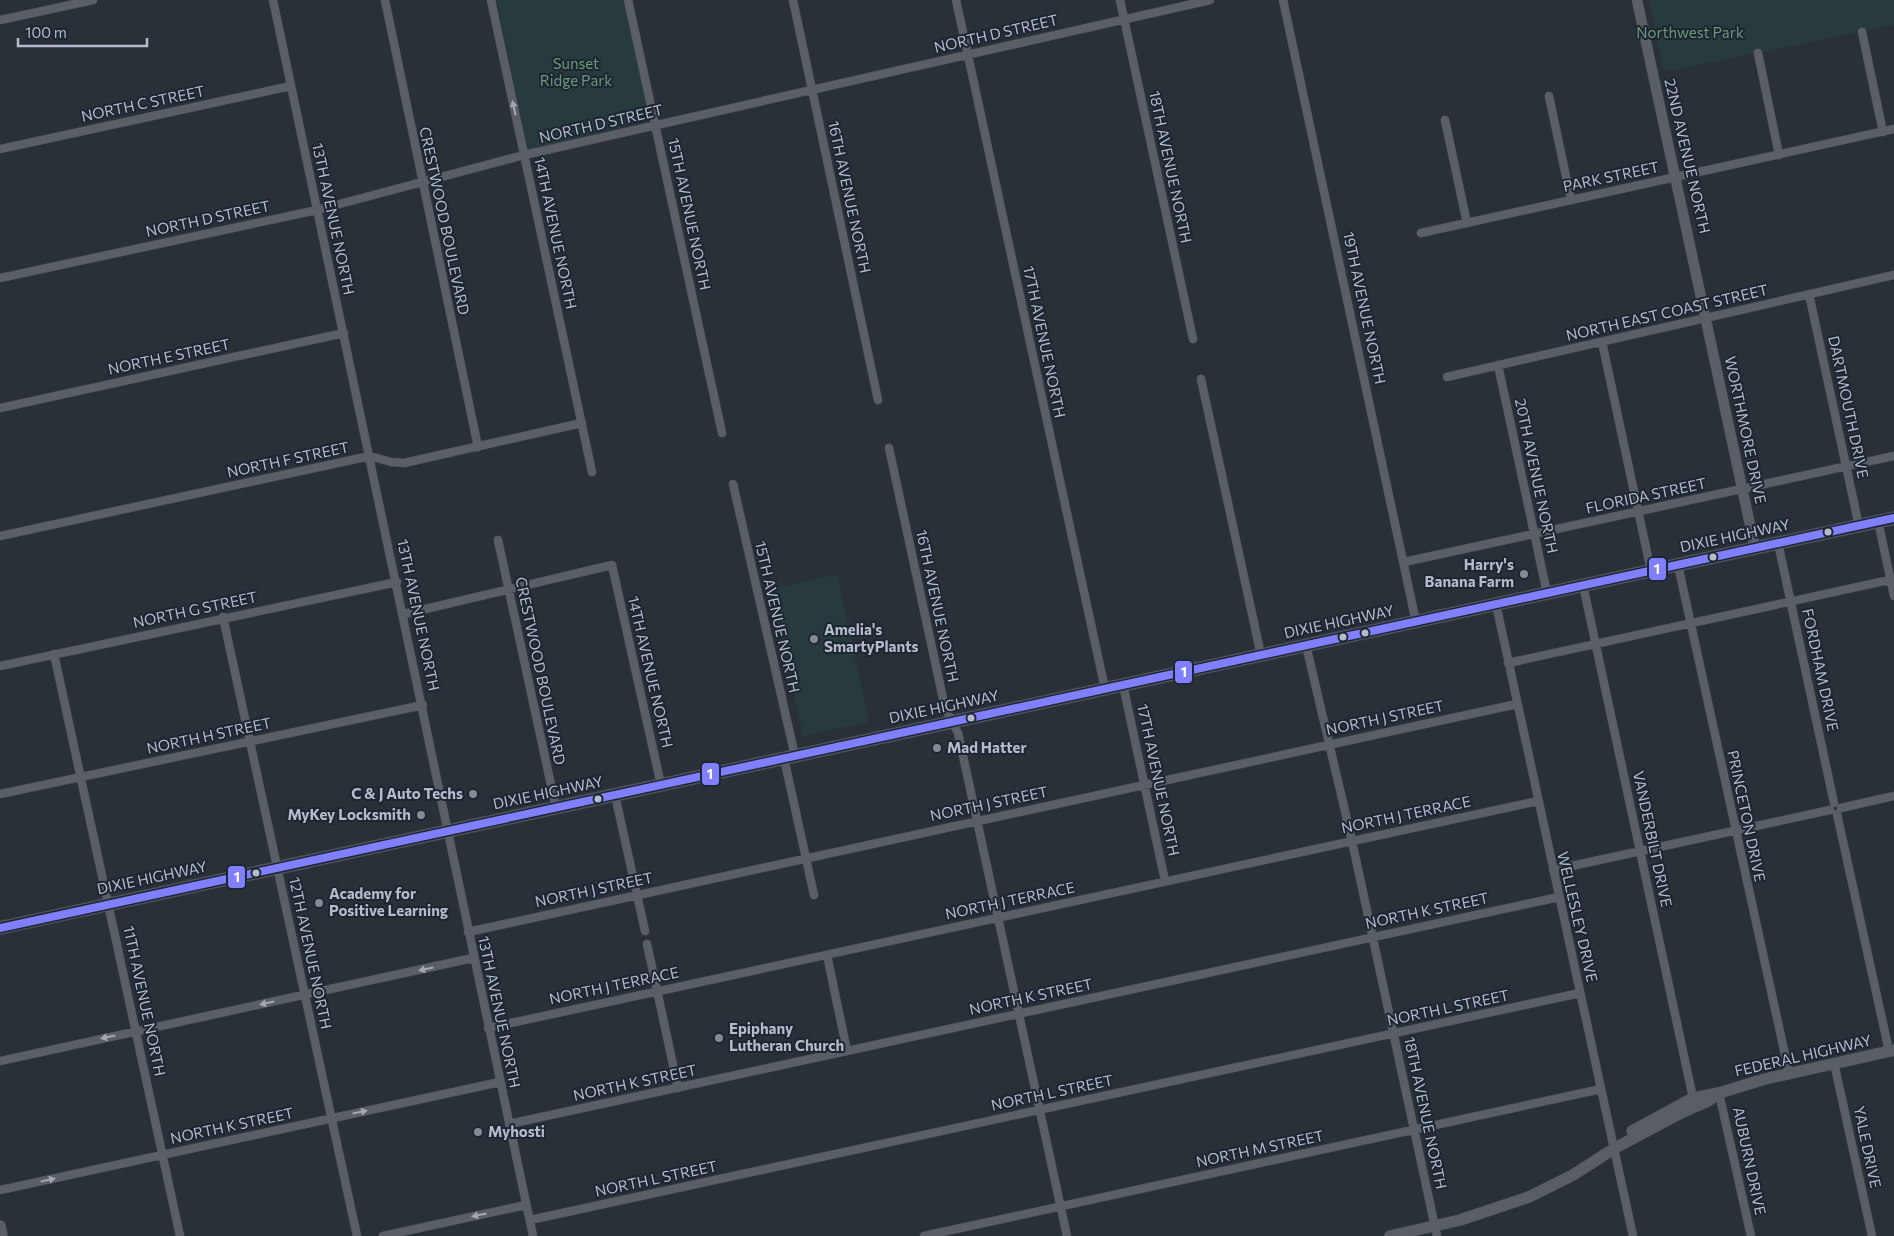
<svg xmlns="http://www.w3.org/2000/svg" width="1894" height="1236" font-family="Commissioner,sans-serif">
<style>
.green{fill:#273a3e}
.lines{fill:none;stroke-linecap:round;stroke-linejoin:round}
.minor-casing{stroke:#484c53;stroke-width:9}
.tertiary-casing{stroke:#484c53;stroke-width:11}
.secondary-casing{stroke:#484c53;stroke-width:12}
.primary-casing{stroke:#484c55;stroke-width:14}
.minor{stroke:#5a5e66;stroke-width:8}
.tertiary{stroke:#5a5e66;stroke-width:10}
.secondary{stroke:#595d64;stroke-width:11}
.primary{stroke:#5c6168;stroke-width:12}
.bus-1-casing{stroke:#1d2633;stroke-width:11}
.bus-1{stroke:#8080ff;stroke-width:8}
.oneway{fill:#a2a9b5}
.bus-dot{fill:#b4bcc9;stroke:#1d2633;stroke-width:2}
.poi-dot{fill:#848b96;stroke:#1d2633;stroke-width:2}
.labels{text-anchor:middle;stroke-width:4;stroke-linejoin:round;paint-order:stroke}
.park-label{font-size:15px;fill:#6b9a76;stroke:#1d2633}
.street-label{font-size:15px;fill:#b4bcc9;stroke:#1d2633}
.poi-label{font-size:15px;font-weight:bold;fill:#b4bcc9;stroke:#1d2633;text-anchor:start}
.line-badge{stroke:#1d2633;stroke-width:2}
.badge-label{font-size:14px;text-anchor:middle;font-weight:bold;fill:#fff}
</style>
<rect width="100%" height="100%" fill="#2a3038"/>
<!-- green -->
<path class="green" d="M497,0H624L650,119L528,151Z
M1649,0H1894V25L1664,72Z
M837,574L869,722L803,736L771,589Z"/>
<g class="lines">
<!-- minor casing -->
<g class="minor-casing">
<path id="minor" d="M273,0L533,1236
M385,0L478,447
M491,0L592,472
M628,0L722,433
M793,0L878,400
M956,0L1105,689
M1120,0L1193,339
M1283,0L1416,622
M0,20L93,0
M1862,32L1883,132
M1758,53L1779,155
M1549,96L1571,200
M1445,120L1467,223
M0,149L291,86
M1421,233L1894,129
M0,278L317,210L524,155L1210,0
M1809,294L1859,526
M1602,342L1651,571
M1498,365L1547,593
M1447,377L1894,275
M1201,379L1261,655
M0,408L344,333
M889,448L945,708L958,733L960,742L1067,1236
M733,484L795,756
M1878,521L1894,596
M0,536L370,456L391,462L404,463L582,423
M498,540L556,808
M1778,543L1834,803
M1404,562L1894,456
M1678,565L1789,1073
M1583,585L1693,1098
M1496,604L1633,1236
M404,614L612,565L661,785
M223,617L357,1236
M1306,645L1352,841L1437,1236
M54,654L180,1236
M1508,663L1894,579
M0,666L397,582
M1123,685L1165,881
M784,758L814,895
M0,794L423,705
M615,795L645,931
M1841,808L1894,796
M1837,814L1889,1051
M1553,870L1830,810
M468,932L1517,704
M647,944L678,1088
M827,955L847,1051
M488,1028L1538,801
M0,1061L473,958
M1834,1063L1872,1236
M1719,1093L1751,1236
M509,1124L1559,897
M0,1190L500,1082
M530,1220L1580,993
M383,1236L526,1205
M924,1236L1601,1089"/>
</g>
<!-- tertiary casing -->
<g class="tertiary-casing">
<path id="tertiary" d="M1637,0L1755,548"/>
</g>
<!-- secondary casing -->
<g class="secondary-casing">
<path id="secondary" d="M1632,1131L1693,1098L1719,1093L1765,1079L1894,1050
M0,1226L2,1236
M1390,1236L1460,1220L1529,1197L1573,1175L1615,1148L1681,1113L1708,1101L1719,1093"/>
</g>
<!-- primary casing -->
<g class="primary-casing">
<path id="primary" d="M0,928L1894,518"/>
</g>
<!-- minor -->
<use href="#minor" class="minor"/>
<!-- tertiary -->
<use href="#tertiary" class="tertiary"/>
<!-- secondary -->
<use href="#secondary" class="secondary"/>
<!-- primary -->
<use href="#primary" class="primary"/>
<!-- bus-1 casing -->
<g class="bus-1-casing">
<path id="bus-1" d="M0,928L1894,518"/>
</g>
<!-- bus-1 -->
<use href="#bus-1" class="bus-1"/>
</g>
<!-- one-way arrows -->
<defs><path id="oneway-solid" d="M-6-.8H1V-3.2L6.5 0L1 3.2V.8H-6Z" transform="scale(1.25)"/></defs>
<g class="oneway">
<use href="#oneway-solid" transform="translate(514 108) rotate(-102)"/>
<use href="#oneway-solid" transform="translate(426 969) rotate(168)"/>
<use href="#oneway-solid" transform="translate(267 1003) rotate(168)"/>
<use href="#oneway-solid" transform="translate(108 1037) rotate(168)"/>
<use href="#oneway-solid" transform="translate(360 1112) rotate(-12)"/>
<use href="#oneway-solid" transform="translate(48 1180) rotate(-12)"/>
<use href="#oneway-solid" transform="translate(479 1215) rotate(168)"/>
</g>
<!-- markers -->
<g class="bus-dot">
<circle cx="1828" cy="532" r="4.5"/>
<circle cx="1713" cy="557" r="4.5"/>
<circle cx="1365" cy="633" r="4.5"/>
<circle cx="1343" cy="637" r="4.5"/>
<circle cx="971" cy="718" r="4.5"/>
<circle cx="598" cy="799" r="4.5"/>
<circle cx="256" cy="873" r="4.5"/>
</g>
<g class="poi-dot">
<circle cx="1524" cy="574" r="5"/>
<circle cx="814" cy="639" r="5"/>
<circle cx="937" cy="748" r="5"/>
<circle cx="473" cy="794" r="5"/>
<circle cx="421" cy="815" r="5"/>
<circle cx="319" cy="903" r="5"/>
<circle cx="719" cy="1038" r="5"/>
<circle cx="478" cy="1132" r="5"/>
</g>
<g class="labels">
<!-- park labels -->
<g class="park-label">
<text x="1690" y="38">Northwest Park</text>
<text x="576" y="69">Sunset<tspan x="576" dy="17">Ridge Park</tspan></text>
</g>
<!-- street labels -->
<g class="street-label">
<text transform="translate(996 34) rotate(-13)" y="5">NORTH D STREET</text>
<text transform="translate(143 104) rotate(-12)" y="5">NORTH C STREET</text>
<text transform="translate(601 124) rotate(-13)" y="5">NORTH D STREET</text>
<text transform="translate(1687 156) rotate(77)" y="5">22ND AVENUE NORTH</text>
<text transform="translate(1170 167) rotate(78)" y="5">18TH AVENUE NORTH</text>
<text transform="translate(1611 177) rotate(-12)" y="5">PARK STREET</text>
<text transform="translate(849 197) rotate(78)" y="5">16TH AVENUE NORTH</text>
<text transform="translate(689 214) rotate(78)" y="5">15TH AVENUE NORTH</text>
<text transform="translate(208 219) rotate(-12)" y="5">NORTH D STREET</text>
<text transform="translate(333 219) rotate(78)" y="5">13TH AVENUE NORTH</text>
<text transform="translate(444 221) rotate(78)" y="5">CRESTWOOD BOULEVARD</text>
<text transform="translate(555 233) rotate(78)" y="5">14TH AVENUE NORTH</text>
<text transform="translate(1364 308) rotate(78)" y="5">19TH AVENUE NORTH</text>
<text transform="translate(1667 313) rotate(-13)" y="5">NORTH EAST COAST STREET</text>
<text transform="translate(1044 342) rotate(78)" y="5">17TH AVENUE NORTH</text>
<text transform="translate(169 357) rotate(-12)" y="5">NORTH E STREET</text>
<text transform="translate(1848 407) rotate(78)" y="5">DARTMOUTH DRIVE</text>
<text transform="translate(1745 430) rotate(78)" y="5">WORTHMORE DRIVE</text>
<text transform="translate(288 460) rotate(-12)" y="5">NORTH F STREET</text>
<text transform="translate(1536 476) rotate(78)" y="5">20TH AVENUE NORTH</text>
<text transform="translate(1646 496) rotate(-12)" y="5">FLORIDA STREET</text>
<text transform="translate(1735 536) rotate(-12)" y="5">DIXIE HIGHWAY</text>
<text transform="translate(937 606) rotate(78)" y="5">16TH AVENUE NORTH</text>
<text transform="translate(195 610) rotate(-12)" y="5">NORTH G STREET</text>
<text transform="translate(418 615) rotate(78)" y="5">13TH AVENUE NORTH</text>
<text transform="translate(777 617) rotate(77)" y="5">15TH AVENUE NORTH</text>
<text transform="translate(1339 622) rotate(-12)" y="5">DIXIE HIGHWAY</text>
<text transform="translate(1820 670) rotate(78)" y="5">FORDHAM DRIVE</text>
<text transform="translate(540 671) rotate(78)" y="5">CRESTWOOD BOULEVARD</text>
<text transform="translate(650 672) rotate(77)" y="5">14TH AVENUE NORTH</text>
<text transform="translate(944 707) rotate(-12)" y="5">DIXIE HIGHWAY</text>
<text transform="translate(1385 718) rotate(-12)" y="5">NORTH J STREET</text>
<text transform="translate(209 736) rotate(-12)" y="5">NORTH H STREET</text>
<text transform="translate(1158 780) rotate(78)" y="5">17TH AVENUE NORTH</text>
<text transform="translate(548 793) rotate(-12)" y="5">DIXIE HIGHWAY</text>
<text transform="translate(989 804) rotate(-12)" y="5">NORTH J STREET</text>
<text transform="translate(1406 815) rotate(-12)" y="5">NORTH J TERRACE</text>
<text transform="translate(1746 816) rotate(78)" y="5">PRINCETON DRIVE</text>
<text transform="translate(1652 839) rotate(78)" y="5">VANDERBILT DRIVE</text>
<text transform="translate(152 878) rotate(-12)" y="5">DIXIE HIGHWAY</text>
<text transform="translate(594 890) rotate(-12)" y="5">NORTH J STREET</text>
<text transform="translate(1010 901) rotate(-12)" y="5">NORTH J TERRACE</text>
<text transform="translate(1427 911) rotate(-12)" y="5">NORTH K STREET</text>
<text transform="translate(1577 917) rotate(77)" y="5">WELLESLEY DRIVE</text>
<text transform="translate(310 953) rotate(78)" y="5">12TH AVENUE NORTH</text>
<text transform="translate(614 986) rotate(-12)" y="5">NORTH J TERRACE</text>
<text transform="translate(1031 997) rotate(-12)" y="5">NORTH K STREET</text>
<text transform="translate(144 1001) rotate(78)" y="5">11TH AVENUE NORTH</text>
<text transform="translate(1448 1008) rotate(-12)" y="5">NORTH L STREET</text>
<text transform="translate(499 1012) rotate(78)" y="5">13TH AVENUE NORTH</text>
<text transform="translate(1803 1056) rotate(-13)" y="5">FEDERAL HIGHWAY</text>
<text transform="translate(635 1083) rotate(-12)" y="5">NORTH K STREET</text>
<text transform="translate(1052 1093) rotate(-12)" y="5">NORTH L STREET</text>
<text transform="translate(1425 1113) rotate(78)" y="5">18TH AVENUE NORTH</text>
<text transform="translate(232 1126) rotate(-12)" y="5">NORTH K STREET</text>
<text transform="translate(1867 1147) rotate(78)" y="5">YALE DRIVE</text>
<text transform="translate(1260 1149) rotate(-12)" y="5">NORTH M STREET</text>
<text transform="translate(1749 1161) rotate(78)" y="5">AUBURN DRIVE</text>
<text transform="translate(656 1179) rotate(-12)" y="5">NORTH L STREET</text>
</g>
<!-- poi labels -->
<g class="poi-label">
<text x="1514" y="570" text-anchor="end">Harry's<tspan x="1514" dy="17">Banana Farm</tspan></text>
<text x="824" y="635">Amelia's<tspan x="824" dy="17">SmartyPlants</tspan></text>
<text x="947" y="753">Mad Hatter</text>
<text x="463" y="799" text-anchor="end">C &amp; J Auto Techs</text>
<text x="411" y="820" text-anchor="end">MyKey Locksmith</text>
<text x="329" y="899">Academy for<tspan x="329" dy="17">Positive Learning</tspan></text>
<text x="729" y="1034">Epiphany<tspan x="729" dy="17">Lutheran Church</tspan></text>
<text x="488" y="1137">Myhosti</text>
</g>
</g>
<g class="line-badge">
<rect x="1648" y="557" width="19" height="24" rx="5" fill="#8080ff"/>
<rect x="1174" y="660" width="19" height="24" rx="5" fill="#8080ff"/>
<rect x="701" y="762" width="19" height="24" rx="5" fill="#8080ff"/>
<rect x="227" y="865" width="19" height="24" rx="5" fill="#8080ff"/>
</g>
<g class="badge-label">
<text x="1657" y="574">1</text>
<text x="1184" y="677">1</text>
<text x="710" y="779">1</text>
<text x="237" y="882">1</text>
</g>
<!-- scale -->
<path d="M18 38v8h129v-8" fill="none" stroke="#b4bcc9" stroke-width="2.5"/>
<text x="25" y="38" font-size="15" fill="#b4bcc9" stroke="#1d2633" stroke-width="4" paint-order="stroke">100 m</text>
</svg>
